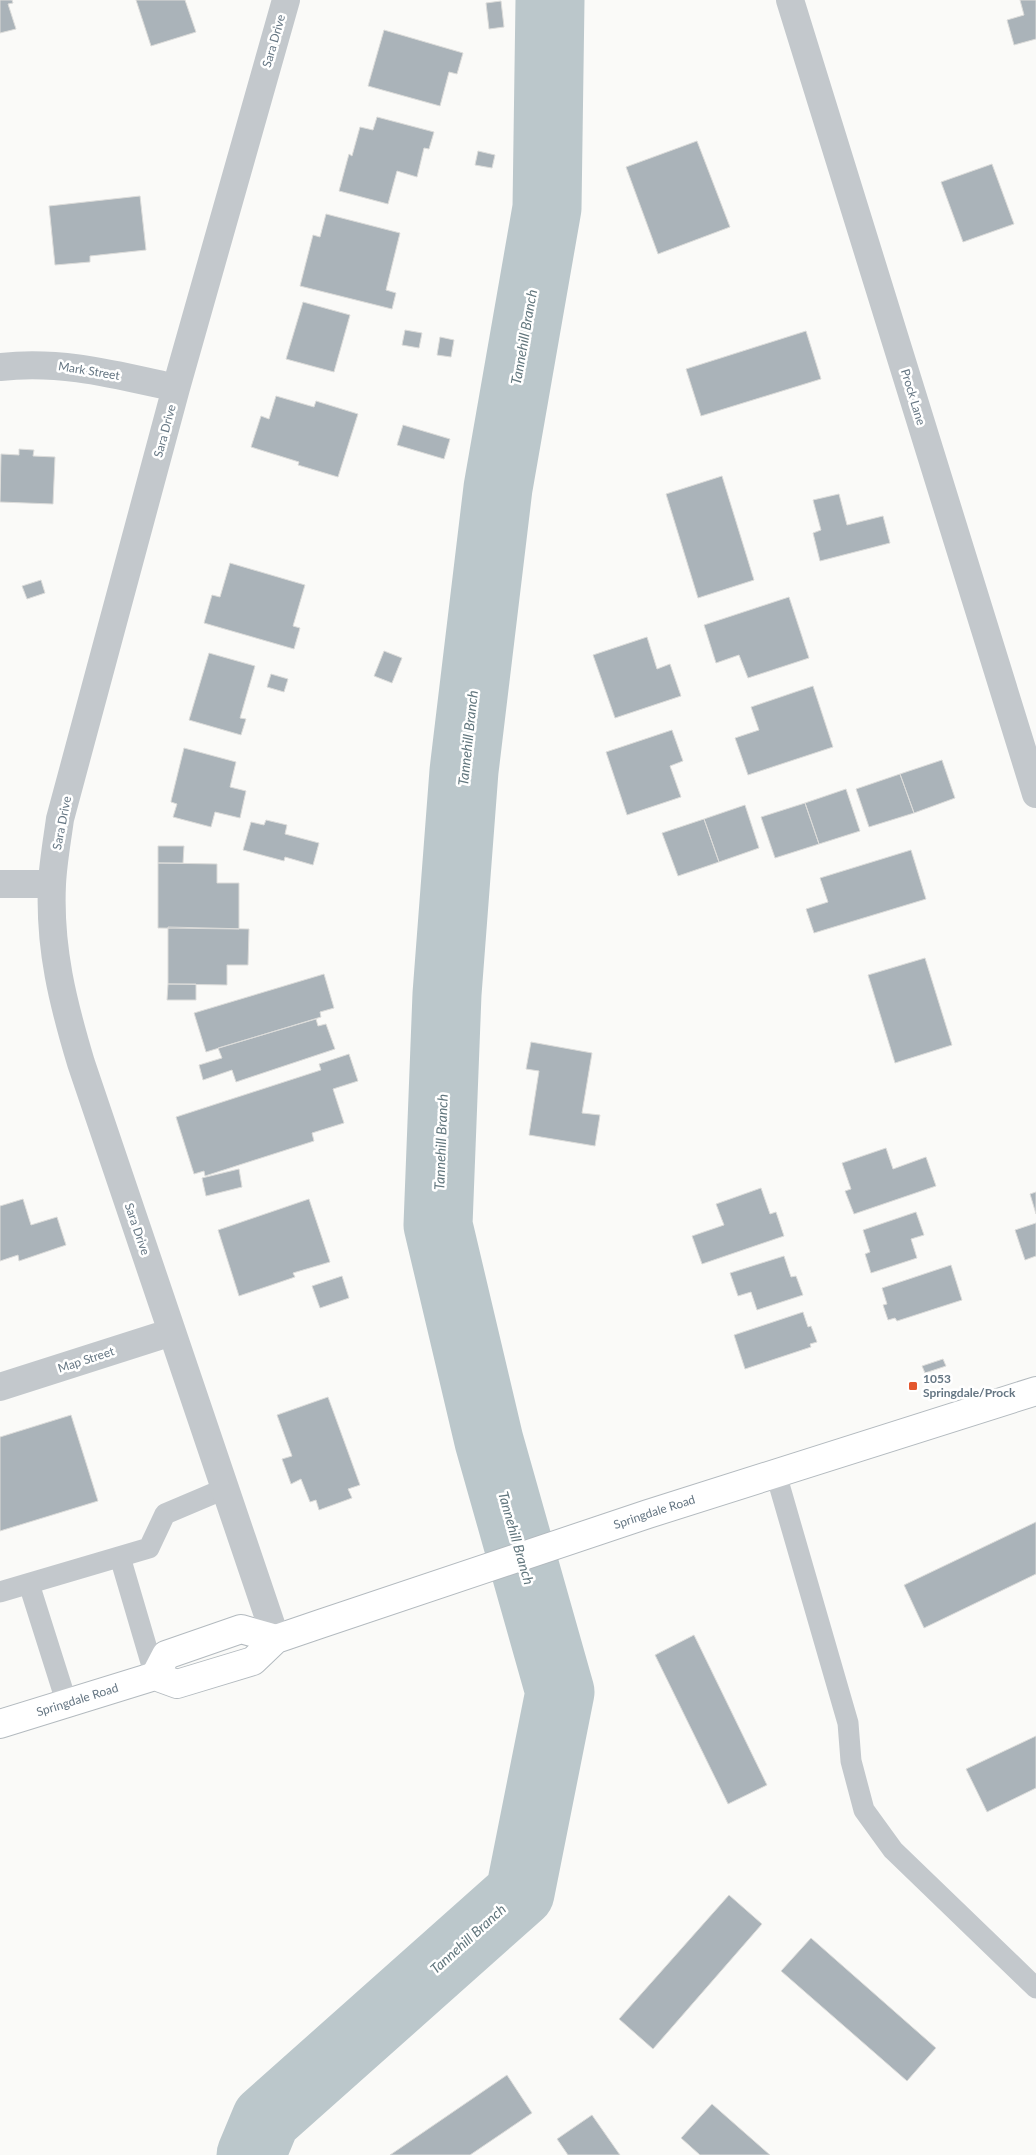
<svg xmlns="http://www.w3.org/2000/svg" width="1036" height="2155" font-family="Lato,sans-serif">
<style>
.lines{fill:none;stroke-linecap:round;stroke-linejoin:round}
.river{stroke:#bbc7cb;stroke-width:69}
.building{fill:#aab3b9;stroke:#dcdcda}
.secondary-casing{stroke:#b3babf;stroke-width:30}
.service{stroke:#c3c8cc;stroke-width:21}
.minor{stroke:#c3c8cc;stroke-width:28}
.secondary{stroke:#fff;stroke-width:28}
.poi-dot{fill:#e4572e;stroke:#fff;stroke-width:2}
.labels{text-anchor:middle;stroke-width:5;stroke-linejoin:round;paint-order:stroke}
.street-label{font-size:12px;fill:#657683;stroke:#fff}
.poi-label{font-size:12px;font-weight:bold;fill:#657683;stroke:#fff;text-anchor:start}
.water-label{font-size:14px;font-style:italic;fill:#60757c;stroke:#fff}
</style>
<rect width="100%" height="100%" fill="#fafaf8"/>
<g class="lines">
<!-- river -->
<path class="river" d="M251,2155L266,2119L520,1893L560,1692L489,1441L438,1225L447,994L464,771L498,488L547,208L550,0"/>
</g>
<!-- building -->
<path class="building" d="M0,0H12L13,3L8,4L16,29L0,33Z
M136,0H185L196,32L151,46Z
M1020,0H1036V39L1014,45L1007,20L1024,15Z
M501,1L504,27L489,29L486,3Z
M384,30L463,53L457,74L449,72L440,106L368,86Z
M377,117L434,132L429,149L424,148L417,177L397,171L388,204L339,191L349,154L352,156L360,127L373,130Z
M697,141L730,227L658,254L626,167Z
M478,151L495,155L492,168L475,165Z
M992,164L1014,224L963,242L941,182Z
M140,196L146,250L90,256V262L55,265L49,206Z
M326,214L400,233L386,290L396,293L392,309L300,286L313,235L320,237Z
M303,302L350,315L334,372L286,359Z
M405,330L422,333L419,348L402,345Z
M806,331L821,379L701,416L686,369Z
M440,337L454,340L451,357L437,355Z
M276,396L314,407L316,401L358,414L338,477L298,465L299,462L251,447L261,416L269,419Z
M403,425L450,439L444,459L397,445Z
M19,449L34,450L33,456L55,457L53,504L0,502L1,454L19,455Z
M722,476L754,580L698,598L666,494Z
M839,494L847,525L883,516L890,543L820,561L813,533L821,530L813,500Z
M230,563L305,585L293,626L300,628L294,649L204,623L212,595L220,597Z
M41,580L45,593L27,599L22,586Z
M789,597L809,658L748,678L739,655L716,663L704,625Z
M647,637L657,669L670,664L681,696L615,718L593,655Z
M384,651L402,658L392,683L374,676Z
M209,653L255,666L240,718L246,719L241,735L189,720Z
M271,674L288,679L284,692L267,687Z
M813,686L833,747L748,775L735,738L759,730L751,707Z
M672,730L683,761L670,766L681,797L627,815L606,752Z
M184,748L236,762L230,787L246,791L240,818L215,812L211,827L173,817L177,804L171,802V801Z
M942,760L955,798L914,813L900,774Z
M900,774L914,813L869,827L856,789Z
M846,789L860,831L819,844L805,803Z
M805,803L819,844L775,858L761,817Z
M745,805L759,848L719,862L704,819Z
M704,819L719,862L678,876L662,833Z
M266,820L287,825L285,834L319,843L313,865L285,857L284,861L243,850L251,822L264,825Z
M158,846H184L183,863H158Z
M911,850L926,899L814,933L806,909L828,902L820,878Z
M158,863L217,864V883H239V929L158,928Z
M168,927L249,929L248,965H227V985L168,984Z
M925,958L952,1045L895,1063L868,975Z
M324,974L334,1008L320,1012L321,1017L206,1052L194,1013Z
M168,984H196V1000H167Z
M316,1019L318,1026L326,1024L335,1049L236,1082L232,1070L203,1080L199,1065L222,1058L218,1048Z
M531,1042L592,1053L582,1113L600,1115L595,1146L529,1135L539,1071L526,1069Z
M349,1054L358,1081L333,1089L344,1123L312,1133L314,1141L205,1176L204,1171L194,1174L176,1117L321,1070L319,1064Z
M886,1148L893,1169L926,1157L936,1186L854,1214L845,1191L851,1189L842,1163Z
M239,1169L242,1187L206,1196L202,1178Z
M761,1188L770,1214L776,1212L784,1236L702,1264L692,1236L724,1225L716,1204Z
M1036,1192V1214L1030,1194Z
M23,1199L31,1225L57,1217L66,1245L19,1261L18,1255L0,1261V1206Z
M309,1199L330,1262L293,1273L295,1277L239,1296L218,1230Z
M916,1212L924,1235L911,1239L917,1258L871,1273L865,1254L870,1252L863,1230Z
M1036,1223V1256L1025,1260L1015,1230Z
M784,1256L791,1277L796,1276L803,1295L757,1310L751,1292L738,1296L730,1273Z
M951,1265L962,1300L897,1321L895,1318L888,1320L883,1305L887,1304L882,1288Z
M342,1276L349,1298L320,1308L312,1286Z
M803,1312L808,1327L811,1326L817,1342L810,1344L811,1347L745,1369L734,1335Z
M943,1359L946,1366L925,1373L922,1366Z
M328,1397L360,1485L348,1489L352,1498L319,1510L316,1500L310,1502L301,1479L291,1484L282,1459L292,1456L277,1415Z
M71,1415L98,1501L0,1531V1437Z
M1036,1522V1574L924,1628L904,1585Z
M694,1635L767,1785L728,1804L655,1655Z
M1036,1736V1788L987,1812L966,1769Z
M729,1895L762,1924L653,2049L619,2019Z
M811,1938L936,2048L907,2081L781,1971Z
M507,2075L532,2113L470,2155H390Z
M712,2104L770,2155H700L681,2138Z
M592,2115L620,2155H568L557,2139Z"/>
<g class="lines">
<!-- secondary casing -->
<g class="secondary-casing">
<g id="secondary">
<path d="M155,1676L166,1655L241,1629L276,1639"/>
<path id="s1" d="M0,1724L155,1676L177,1684L253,1661L276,1639L320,1624L648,1514L1036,1391"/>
</g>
</g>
<!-- service -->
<path class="service" d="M776,1474L848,1723L851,1761L864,1810L893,1850L1036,1988
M120,1557L155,1676
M29,1584L67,1704
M0,1592L149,1548L165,1514L224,1489"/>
<!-- minor -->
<path class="minor" d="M790,0L1036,794
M0,367C63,360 116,375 176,388
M0,884H52
M0,1387L172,1332
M276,1639L81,1063C63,1003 49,948 52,884C53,863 57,841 60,819L176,388L286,0"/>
<!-- secondary -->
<use href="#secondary" class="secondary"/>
</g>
<!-- markers -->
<rect class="poi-dot" x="908" y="1381" width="10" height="10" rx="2.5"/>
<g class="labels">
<!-- street labels -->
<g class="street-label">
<text transform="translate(274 41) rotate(-74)" y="4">Sara Drive</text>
<text transform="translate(89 371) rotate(9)" y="4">Mark Street</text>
<text transform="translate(913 397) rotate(73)" y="4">Prock Lane</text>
<text transform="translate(165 431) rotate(-75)" y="4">Sara Drive</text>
<text transform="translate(62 823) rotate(-79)" y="4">Sara Drive</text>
<text transform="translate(137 1229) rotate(71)" y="4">Sara Drive</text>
<text transform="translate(86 1360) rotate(-18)" y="4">Map Street</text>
<text dy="4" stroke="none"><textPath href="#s1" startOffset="696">Springdale Road</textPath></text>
<text dy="4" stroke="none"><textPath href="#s1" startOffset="81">Springdale Road</textPath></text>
</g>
<!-- poi labels -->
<g class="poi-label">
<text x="923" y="1383">1053<tspan x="923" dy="14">Springdale/Prock</tspan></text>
</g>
<!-- water labels -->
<g class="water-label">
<text transform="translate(524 337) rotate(-80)" y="5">Tannehill Branch</text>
<text transform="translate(468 738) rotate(-84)" y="5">Tannehill Branch</text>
<text transform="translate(441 1142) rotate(-88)" y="5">Tannehill Branch</text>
<text transform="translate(516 1538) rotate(74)" y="5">Tannehill Branch</text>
<text transform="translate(468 1939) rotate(-42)" y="5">Tannehill Branch</text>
</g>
</g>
</svg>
